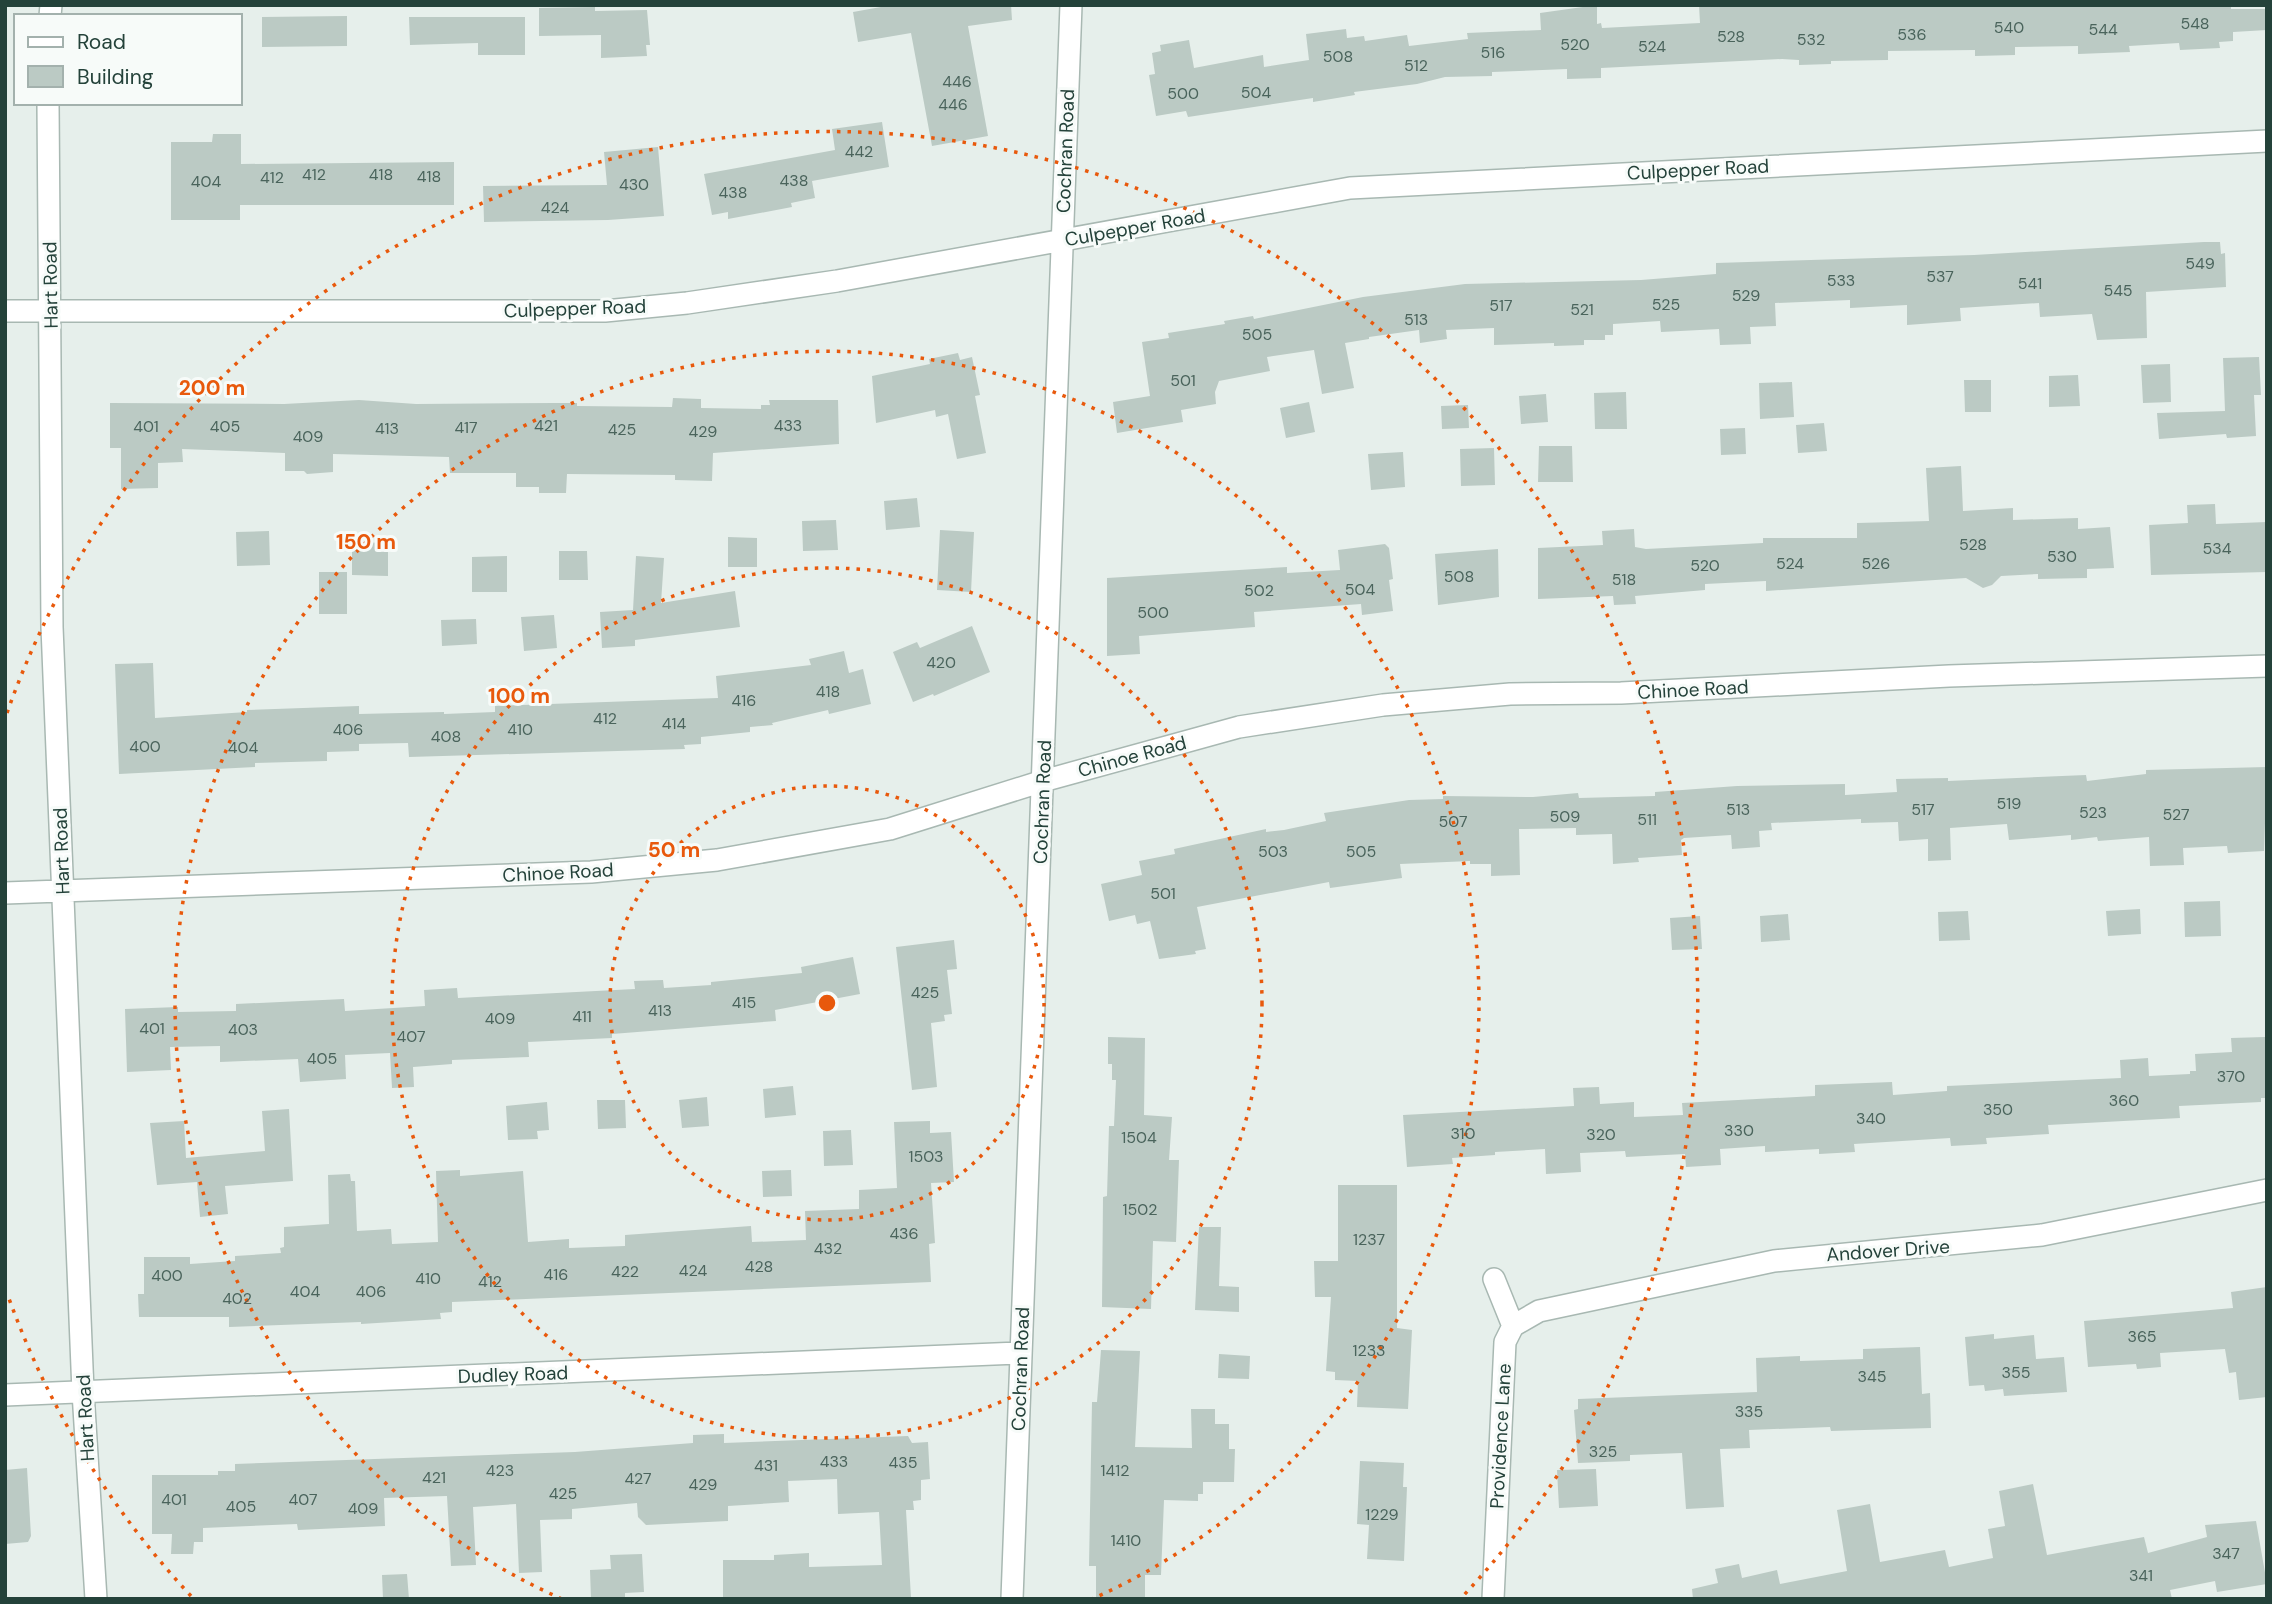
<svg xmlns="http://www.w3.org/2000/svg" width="2272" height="1604" font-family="'DM Sans',sans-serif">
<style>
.building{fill:#bbcac4}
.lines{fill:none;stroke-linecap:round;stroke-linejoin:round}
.minor-casing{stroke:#a8b8b2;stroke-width:24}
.minor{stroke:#fff;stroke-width:21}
.ring{fill:none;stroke:#e8590c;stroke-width:3.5;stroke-dasharray:3.5 7}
.labels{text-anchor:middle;stroke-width:6;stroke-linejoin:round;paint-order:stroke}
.number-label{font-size:16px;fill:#4a645c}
.street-label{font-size:19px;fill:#24423a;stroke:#f7fbf9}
.centre{fill:#e8590c;stroke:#f7fbf9;stroke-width:3.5}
.ring-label{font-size:21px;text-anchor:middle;font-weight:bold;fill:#e8590c;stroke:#f7fbf9;stroke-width:6;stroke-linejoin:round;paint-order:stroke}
</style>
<rect width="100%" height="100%" fill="#e6efeb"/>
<!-- building -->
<path class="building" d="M892,5H1011L1012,20L968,26L988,136L932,146L911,33L858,42L853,12Z
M1597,5V24L1601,23L1602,28L1700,23L1699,5H2231V9H2267V30L2233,32V41L2219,42L2220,48L2180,50L2179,43L2129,46L2130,52L2078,54V46L2015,47V55L1975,56V50L1888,51V60L1831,61V64L1799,65V60L1782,59L1601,68V78L1567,79V69L1492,72V76L1445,77L1417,84L1354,92L1355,95L1313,102V98L1188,117L1186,111L1156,116L1149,75L1155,74L1152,53L1161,51L1160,45L1189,40L1194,68L1263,55L1264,67L1309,60L1306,34L1346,29L1347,38L1364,36L1365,41L1407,35L1409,46L1468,39L1467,33L1541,30L1540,13Z
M595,7V11L647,10L650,45H646L647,56L601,58V35L539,36V8Z
M347,16V46L262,47V17Z
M409,17H525V55H478V43L410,45Z
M882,122L889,167L812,181L815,198L791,203L792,207L728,219V212L712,215L704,174L835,150L832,129Z
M213,134H241V164L454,162V205H240V220H171V142H212Z
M658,147L664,216L608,220L484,222L483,186L607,185L604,152Z
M2204,242H2220L2221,254L2225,253L2226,287L2146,292L2147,338L2097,340L2092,314L2040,317L2039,303L1960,308L1961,321L1907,325V305L1850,308V300L1775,303L1776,326L1750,327L1751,344L1720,345L1719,329L1661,332L1660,321L1613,324V335H1605V340H1584V345L1554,346V343L1494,345V328L1446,330L1447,339L1420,343L1419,330L1369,337V339L1345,343L1354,388L1322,394L1314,350L1267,357L1270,371L1219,381L1215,392L1216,404L1181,410L1183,422L1117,433L1113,402L1150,396L1142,342L1169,338L1168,333L1225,324L1224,321L1253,316L1254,319L1363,297L1465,284L1641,280L1716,274V263L1974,255Z
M958,353L960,360L972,357L980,395L975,396L986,453L957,459L948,414L936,417L935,410L876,423L872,376L930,364L929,359Z
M2259,357L2261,395H2254L2256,436L2227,438L2226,434L2159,439L2157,413L2225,411L2223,358Z
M2170,364L2171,402L2143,403L2141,365Z
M2078,375L2080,406L2049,407V376Z
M1964,380H1991V412H1965Z
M1792,382L1794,417L1760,419L1759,383Z
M1626,392L1627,429H1595L1594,393Z
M1546,394L1548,422L1521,424L1519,396Z
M673,398L701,399V408L761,409V405H770L769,400H838L839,444L713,453L712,481L675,480V475L567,474L566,493H539V487H516V473H450L449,457L333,454V472L307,474L304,471H285V453L182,449L183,462L158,463V488L121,489V448H110V403L284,404L359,400L416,404L555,403H577V406L672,407Z
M1309,402L1315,432L1286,438L1280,408Z
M1468,405L1469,428L1442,429L1441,406Z
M1824,423L1827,451L1798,453L1796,425Z
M1745,428L1746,454L1721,455L1720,429Z
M1539,446H1572L1573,482H1538Z
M1494,448L1495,485L1461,486L1460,449Z
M1403,452L1405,487L1371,490L1368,454Z
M1961,466L1963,511L2013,508V520L2078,518V529L2110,527L2114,568L2087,569V578L2038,579V574L2001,576L1992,585L1983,588L1966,578L1766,591V581L1705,584V590L1635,596L1636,604L1614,605L1613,596L1538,599V548L1603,545L1602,531L1634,529L1635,547L1646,549L1763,543V538H1857V523L1929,521L1926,468Z
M917,498L920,527L886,530L884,501Z
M2215,504L2216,524L2267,522V572L2151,575L2149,525L2188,523L2187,505Z
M836,520L838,550L803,551L802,521Z
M940,530L974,532L971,592L937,590Z
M269,531L270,565L237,566L236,532Z
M728,537L757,538V567H728Z
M352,542L388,543V576L352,575Z
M1385,544L1389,548L1393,579L1389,580L1393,611L1362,615L1361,604L1254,612L1255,627L1139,636L1140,654L1107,656V578L1287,567V573L1340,570L1338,550Z
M1498,549L1499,597L1438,605L1435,554Z
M559,551H587L588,580H559Z
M507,556V592H472V557Z
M636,556L664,558L661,603L735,591L740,627L635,640V646L602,648L600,612L633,610Z
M319,572H347V614H319Z
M554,615L557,648L524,651L521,617Z
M476,619L477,644L442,646L441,620Z
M972,626L990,672L934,696L933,694L913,702L893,652L917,642L920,648Z
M844,651L849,673L863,669L871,704L829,714L828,710L772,723L773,725L750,727V732L701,737V744L684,745L685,749L409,757L408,743L359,744V751L327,752V761L255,763V767L119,774L115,664L153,663L155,718L247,712V710L359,706V714L444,712V714L495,712V706L718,698L716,676L811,665L809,659Z
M2267,767L2264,851L2228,853L2227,846L2183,848L2184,865L2150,866L2149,837L2098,841L2097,837L2071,840V835L2009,840L2007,824L1950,828L1951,860L1928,861V839L1899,841L1898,822L1861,823V819L1771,823L1772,830L1759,831L1760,847L1732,849L1731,835L1684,838L1681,840L1682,855L1638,858L1639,862L1613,864L1612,834L1576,835V828L1519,829L1520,875L1491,876V864H1470V861L1400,864L1402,878L1330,888L1329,882L1197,907L1206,949L1195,951L1196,954L1159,959L1150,921L1137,924L1135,915L1109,921L1101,884L1142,875L1139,861L1175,854L1174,849L1266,829V832L1284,830L1326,821L1324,813L1409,800L1443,799V796L1533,797L1578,793L1579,798L1655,796V792L1737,786L1845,784V795L1897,792L1896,779L1948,778V781L2086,775L2087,781L2146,774V770Z
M2220,901L2221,936L2185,937L2184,902Z
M2140,909L2141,934L2108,936L2106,911Z
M1968,911L1970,940L1939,941L1938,912Z
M1788,914L1790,940L1761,942L1760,916Z
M1700,916L1702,949L1672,950L1670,918Z
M954,940L957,969L947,970L952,1014L944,1015L945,1021L931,1023L937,1087L912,1090L896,947Z
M853,957L860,994L775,1010L776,1021L612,1034V1038L528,1042L529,1057L452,1060V1064L413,1067L414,1087L392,1088L390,1053L345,1055L346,1079L300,1082L298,1059L220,1062V1046L170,1047L171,1070L127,1072L125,1009L178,1007V1012L236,1011V1004L344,999L345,1011L425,1006L424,990L457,988L458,998L635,989L634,981L663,980L664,988L711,985V982L802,973L801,967Z
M1108,1037L1145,1038L1144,1115L1172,1117L1169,1160H1179L1176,1242L1153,1241L1151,1309L1102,1307L1103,1197L1107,1196L1109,1126H1114L1116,1080H1112V1064H1108Z
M2265,1037L2267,1098H2261V1102L2179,1106L2180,1118L2048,1125L2049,1134L1986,1138L1987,1144L1951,1146L1950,1138L1854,1144L1855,1152L1819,1154V1149L1765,1152V1146L1720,1149L1721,1165L1686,1167L1685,1154L1626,1157L1625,1151L1580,1153L1581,1172L1546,1174L1545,1149L1495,1152V1155L1452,1158L1453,1164L1407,1167L1403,1115L1574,1106L1573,1088L1599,1087L1600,1104L1634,1102V1117L1683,1115L1682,1103L1815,1096V1085L1892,1082L1893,1095L1947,1091V1086L2121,1078L2120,1060L2148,1058L2149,1076L2190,1074V1071H2196L2195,1054L2232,1052L2231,1038Z
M793,1086L796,1115L765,1118L763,1089Z
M707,1097L709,1126L682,1128L679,1100Z
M597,1100H625L626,1128L598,1129Z
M547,1102L549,1130L537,1131L538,1139L508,1140L506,1106Z
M289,1109L293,1181L225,1186L228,1214L200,1217L197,1182L157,1185L150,1123L184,1121L186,1158L265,1151L262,1111Z
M930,1121V1133L951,1132L954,1182L931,1183L935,1243L929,1244L931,1282L452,1302V1312L440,1313L441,1319L361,1324V1322L229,1327V1317H139L138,1294H144V1257H190V1264L235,1261V1256L281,1253L280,1248L284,1247V1227L329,1224L328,1175L350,1174L351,1181H355L357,1231L391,1229L392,1244L438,1242L436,1171L460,1170V1176L523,1171L528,1242L569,1239V1248L625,1246V1235L751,1226L752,1242L806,1240L805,1211L859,1209V1190L897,1188L894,1122Z
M851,1130L853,1165L824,1166L823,1131Z
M791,1170L792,1196L763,1197L762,1171Z
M1338,1185H1397V1328L1412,1330L1408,1409L1357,1407L1358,1381L1335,1380V1372L1326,1371L1331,1297H1315L1314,1261H1338Z
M1199,1227H1221L1219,1286L1239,1287V1312L1195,1310Z
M2267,1287V1397L2239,1400L2236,1372L2229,1373L2225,1349L2160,1353L2161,1367L2137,1369L2136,1364L2088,1367L2084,1321L2233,1308L2231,1292Z
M1994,1334V1339L2034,1335L2036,1359L2064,1357L2067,1392L2004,1396L2003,1389L1985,1391L1984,1385L1969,1386L1965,1337Z
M1920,1347L1922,1394L1930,1393L1931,1428L1831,1431L1830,1427L1749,1430L1750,1448L1720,1449L1724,1507L1686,1509L1682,1453L1630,1455V1461L1578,1463L1574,1410L1578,1409V1399L1757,1392L1756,1358L1800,1356V1361L1863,1359V1349Z
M1101,1350L1140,1351L1135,1447L1192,1448L1191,1409H1215V1424H1229V1449H1235L1234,1482H1203V1494H1198V1501L1164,1500L1161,1575H1145V1599H1096V1566H1089L1092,1402H1097Z
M1219,1354L1250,1356L1249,1379L1218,1378Z
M724,1434V1443L908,1436L912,1443L928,1442L930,1479L921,1480V1500L913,1501L914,1510H906L911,1598H723V1560H774V1555L809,1553V1567L882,1565L879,1512L838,1514L837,1479L788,1481L789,1502L728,1506V1521L646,1525L638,1517L637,1503L572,1509V1519L540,1520L542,1572L519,1573L516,1504L473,1507L476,1565L451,1566L447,1496L384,1498L385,1526L298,1530L297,1524L203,1528V1542H194L193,1554H171L172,1534H152V1475H218V1471H235V1464L575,1452L693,1443V1435Z
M1360,1461L1404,1463L1403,1487H1407L1404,1561L1367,1559L1369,1525L1357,1524Z
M27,1468L31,1536L28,1542L5,1544V1470Z
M1596,1469L1598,1506L1559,1508L1557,1470Z
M2033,1484L2047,1555L2144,1537L2148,1553L2207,1537L2205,1525L2256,1521L2267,1584L2217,1592L2215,1581L2170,1590L2172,1599H1693L1692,1589L1718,1583L1715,1569L1739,1564L1742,1578L1777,1570L1780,1584L1847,1571L1837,1510L1870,1504L1880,1562L1945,1550L1949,1567L1993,1558L1988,1529L2005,1526L1999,1491Z
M642,1554L644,1592L625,1593V1599H591L590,1570L611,1569L610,1555Z
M407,1574L409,1599H383L382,1575Z"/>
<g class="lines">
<!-- minor casing -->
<g class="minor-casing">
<path id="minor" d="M50,16L51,5
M48,103L52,627L83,1392L96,1599
M5,311H605L687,303L837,281L1350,188L2267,141
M5,893L591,872L717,860L890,829L1043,781L1239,727L1383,705L1510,694L1621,693L1949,676L2267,666
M1513,1326L1539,1311L1774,1261L2042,1235L2267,1190
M5,1395L1020,1353
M1012,1599L1071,5
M1493,1599L1505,1342L1513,1326L1494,1279"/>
</g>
<!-- minor -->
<use href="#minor" class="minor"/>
</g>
<!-- distance rings -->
<g class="ring">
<circle cx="827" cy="1003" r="217"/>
<circle cx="827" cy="1003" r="435"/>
<path d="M562 1599A652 652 0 1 1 1092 1599"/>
<path d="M191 1596A870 870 0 0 1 7 1293M7 713A870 870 0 1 1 1463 1596"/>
</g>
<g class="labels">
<!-- number labels -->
<g class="number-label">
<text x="2195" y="29">548</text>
<text x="2009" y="33">540</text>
<text x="2103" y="35">544</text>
<text x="1912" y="40">536</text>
<text x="1731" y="42">528</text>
<text x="1811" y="45">532</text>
<text x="1575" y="50">520</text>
<text x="1652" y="52">524</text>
<text x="1493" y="58">516</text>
<text x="1338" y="62">508</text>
<text x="1416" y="71">512</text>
<text x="957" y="87">446</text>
<text x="1256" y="98">504</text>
<text x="1183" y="99">500</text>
<text x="953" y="110">446</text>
<text x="859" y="157">442</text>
<text x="314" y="180">412</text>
<text x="381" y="180">418</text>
<text x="429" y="182">418</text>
<text x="272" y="183">412</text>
<text x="794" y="186">438</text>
<text x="206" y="187">404</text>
<text x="634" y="190">430</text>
<text x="733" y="198">438</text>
<text x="555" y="213">424</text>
<text x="2200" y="269">549</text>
<text x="1940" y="282">537</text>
<text x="1841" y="286">533</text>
<text x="2030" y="289">541</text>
<text x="2118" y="296">545</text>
<text x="1746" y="301">529</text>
<text x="1666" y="310">525</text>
<text x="1501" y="311">517</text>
<text x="1582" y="315">521</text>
<text x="1416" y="325">513</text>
<text x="1257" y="340">505</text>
<text x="1183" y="386">501</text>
<text x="546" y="431">421</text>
<text x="788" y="431">433</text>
<text x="146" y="432">401</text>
<text x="225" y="432">405</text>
<text x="466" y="433">417</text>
<text x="387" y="434">413</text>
<text x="622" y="435">425</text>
<text x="703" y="437">429</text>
<text x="308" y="442">409</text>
<text x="1973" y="550">528</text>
<text x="2217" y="554">534</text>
<text x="2062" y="562">530</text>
<text x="1790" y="569">524</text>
<text x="1876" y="569">526</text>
<text x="1705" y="571">520</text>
<text x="1459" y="582">508</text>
<text x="1624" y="585">518</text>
<text x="1360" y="595">504</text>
<text x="1259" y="596">502</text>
<text x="1153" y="618">500</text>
<text x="941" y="668">420</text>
<text x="828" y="697">418</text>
<text x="744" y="706">416</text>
<text x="605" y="724">412</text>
<text x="674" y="729">414</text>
<text x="348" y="735">406</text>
<text x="520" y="735">410</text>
<text x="446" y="742">408</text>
<text x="145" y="752">400</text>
<text x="243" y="753">404</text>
<text x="2009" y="809">519</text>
<text x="1738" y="815">513</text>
<text x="1923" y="815">517</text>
<text x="2093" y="818">523</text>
<text x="2176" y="820">527</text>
<text x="1565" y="822">509</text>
<text x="1647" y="825">511</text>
<text x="1453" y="827">507</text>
<text x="1273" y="857">503</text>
<text x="1361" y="857">505</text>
<text x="1163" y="899">501</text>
<text x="925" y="998">425</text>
<text x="744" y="1008">415</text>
<text x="660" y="1016">413</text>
<text x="582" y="1022">411</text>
<text x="500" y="1024">409</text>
<text x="152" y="1034">401</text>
<text x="243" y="1035">403</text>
<text x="411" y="1042">407</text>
<text x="322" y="1064">405</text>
<text x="2231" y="1082">370</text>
<text x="2124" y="1106">360</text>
<text x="1998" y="1115">350</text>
<text x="1871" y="1124">340</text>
<text x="1739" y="1136">330</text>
<text x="1463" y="1139">310</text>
<text x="1601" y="1140">320</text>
<text x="1139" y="1143">1504</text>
<text x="926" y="1162">1503</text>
<text x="1140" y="1215">1502</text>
<text x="904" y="1239">436</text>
<text x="1369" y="1245">1237</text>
<text x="828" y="1254">432</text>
<text x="759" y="1272">428</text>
<text x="693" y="1276">424</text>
<text x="625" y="1277">422</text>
<text x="556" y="1280">416</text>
<text x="167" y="1281">400</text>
<text x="428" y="1284">410</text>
<text x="490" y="1287">412</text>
<text x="305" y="1297">404</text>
<text x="371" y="1297">406</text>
<text x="237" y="1304">402</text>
<text x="2142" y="1342">365</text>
<text x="1369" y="1356">1233</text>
<text x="2016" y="1378">355</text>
<text x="1872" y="1382">345</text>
<text x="1749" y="1417">335</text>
<text x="1603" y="1457">325</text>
<text x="834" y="1467">433</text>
<text x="903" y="1468">435</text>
<text x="766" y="1471">431</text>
<text x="500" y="1476">423</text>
<text x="1115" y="1476">1412</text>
<text x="434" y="1483">421</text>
<text x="638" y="1484">427</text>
<text x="703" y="1490">429</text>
<text x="563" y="1499">425</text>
<text x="174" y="1505">401</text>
<text x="303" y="1505">407</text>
<text x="241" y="1512">405</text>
<text x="363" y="1514">409</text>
<text x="1382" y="1520">1229</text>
<text x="1126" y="1546">1410</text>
<text x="2226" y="1559">347</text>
<text x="2141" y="1581">341</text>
</g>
<!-- street labels -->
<g class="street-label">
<text transform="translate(1065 151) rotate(-88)" y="7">Cochran Road</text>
<text transform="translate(1698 169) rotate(-3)" y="7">Culpepper Road</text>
<text transform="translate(1135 227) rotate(-10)" y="7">Culpepper Road</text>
<text transform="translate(50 285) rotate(-91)" y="7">Hart Road</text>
<text transform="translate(575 308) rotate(-2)" y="7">Culpepper Road</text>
<text transform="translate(1693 689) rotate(-3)" y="7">Chinoe Road</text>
<text transform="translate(1132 756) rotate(-15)" y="7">Chinoe Road</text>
<text transform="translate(1042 802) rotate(-88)" y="7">Cochran Road</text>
<text transform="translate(61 851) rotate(-92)" y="7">Hart Road</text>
<text transform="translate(558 872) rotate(-3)" y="7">Chinoe Road</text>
<text transform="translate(1888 1250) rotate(-4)" y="7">Andover Drive</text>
<text transform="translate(1020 1369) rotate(-88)" y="7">Cochran Road</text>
<text transform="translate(513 1374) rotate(-2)" y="7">Dudley Road</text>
<text transform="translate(85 1418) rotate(-93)" y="7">Hart Road</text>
<text transform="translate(1500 1436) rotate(-87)" y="7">Providence Lane</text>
</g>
</g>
<circle cx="827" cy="1003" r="10" class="centre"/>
<g class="ring-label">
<text x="212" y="395">200 m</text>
<text x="366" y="549">150 m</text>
<text x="519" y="703">100 m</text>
<text x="674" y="857">50 m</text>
</g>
<!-- border -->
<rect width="2272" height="1604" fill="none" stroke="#24423a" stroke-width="14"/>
<!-- legend -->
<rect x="14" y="14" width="228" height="91" fill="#f7fbf9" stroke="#a3b1ad" stroke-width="2"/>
<rect x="28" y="37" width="35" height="10" fill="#ffffff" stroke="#a3b1ad" stroke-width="2"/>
<text x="77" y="49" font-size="21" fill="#24423a">Road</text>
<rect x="28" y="66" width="35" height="21" fill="#bbcac4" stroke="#a3b1ad" stroke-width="2"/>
<text x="77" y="84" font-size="21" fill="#24423a">Building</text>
</svg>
